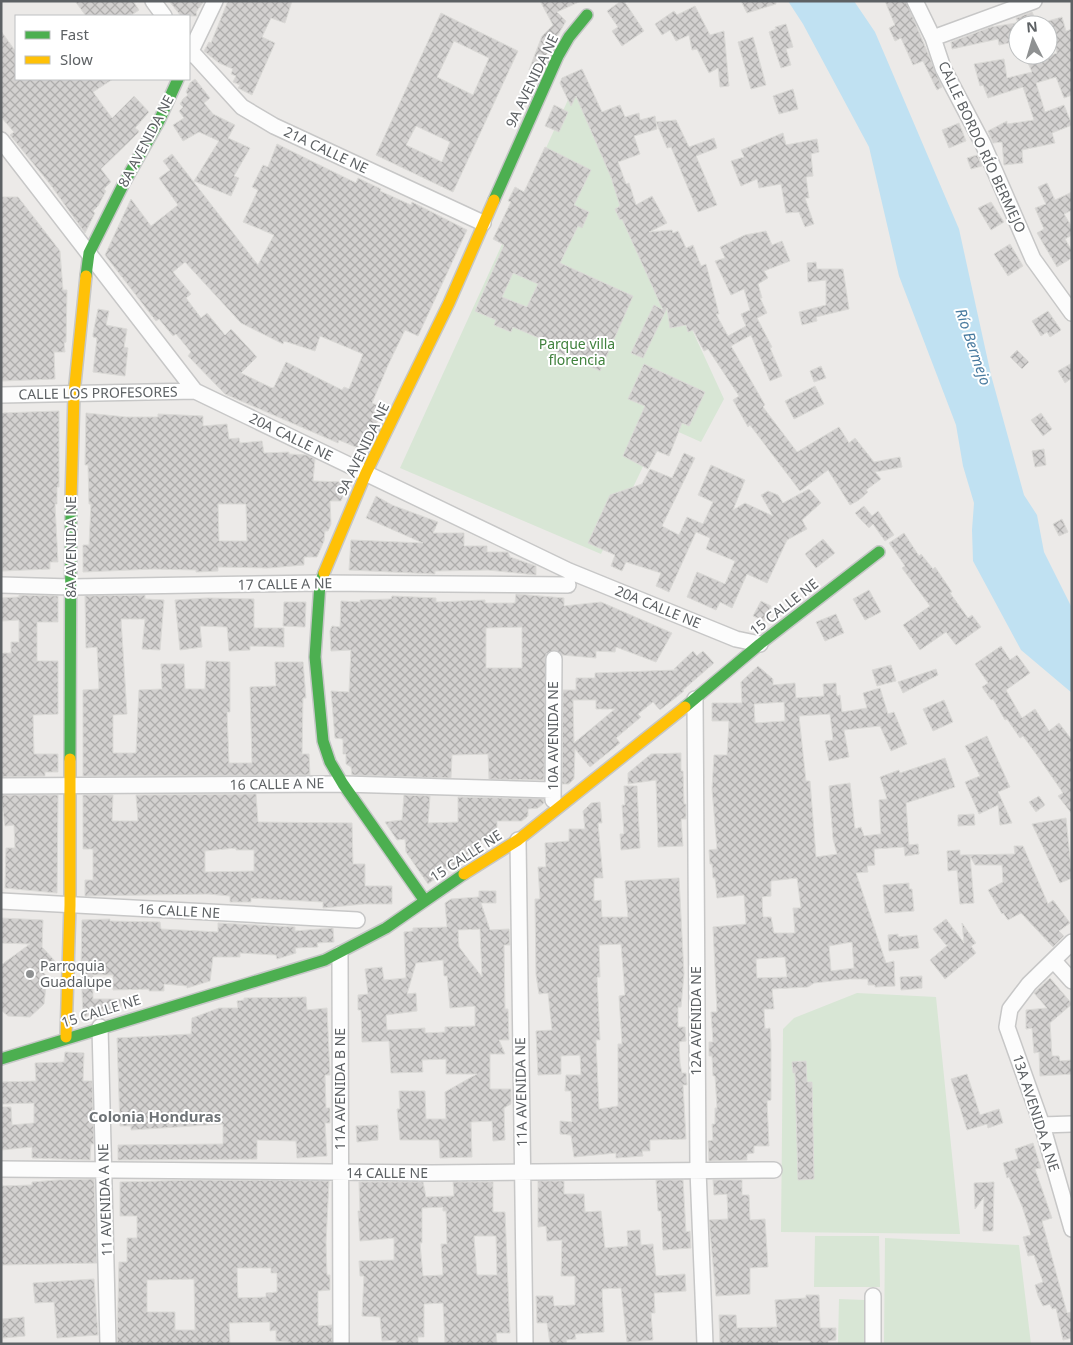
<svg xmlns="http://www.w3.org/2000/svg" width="1073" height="1345" font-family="'Noto Sans',sans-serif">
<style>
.park{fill:#d8e6d5}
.water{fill:#c0e1f2}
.building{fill:url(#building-cross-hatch);stroke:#dbdad7;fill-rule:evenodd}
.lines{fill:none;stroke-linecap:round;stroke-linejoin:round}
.street-casing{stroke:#c7c7c7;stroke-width:18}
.fast-casing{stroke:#c6c7c7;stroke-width:14}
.slow-casing{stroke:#c6c7c7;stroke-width:14}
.street{stroke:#fcfcfc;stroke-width:15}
.fast{stroke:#4caf50;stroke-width:11}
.slow{stroke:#ffc107;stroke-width:11}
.poi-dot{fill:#8f9192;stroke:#fff;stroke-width:2}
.labels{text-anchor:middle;stroke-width:4;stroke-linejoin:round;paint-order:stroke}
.street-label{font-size:14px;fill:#5d6164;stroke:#fff}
.park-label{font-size:14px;fill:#41823e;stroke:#fff}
.poi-label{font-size:14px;fill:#5d6164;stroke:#fff;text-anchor:start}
.water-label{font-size:15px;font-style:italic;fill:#487a9f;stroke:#fff}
.neighbourhood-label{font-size:15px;font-weight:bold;fill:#6e7376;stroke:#fff}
</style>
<defs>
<pattern id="building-cross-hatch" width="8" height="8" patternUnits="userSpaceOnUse" patternTransform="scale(1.25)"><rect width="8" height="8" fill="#d3d1d0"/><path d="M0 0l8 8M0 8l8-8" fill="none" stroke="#aeadac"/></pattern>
</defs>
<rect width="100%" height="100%" fill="#eceae8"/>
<!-- park -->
<path class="park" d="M577,80L724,399L701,442L663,425L601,554L400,468Z
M857,993L936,997L960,1234L781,1232L783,1029L794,1018Z
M815,1236H879L880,1287H814Z
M885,1238L1019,1245L1031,1344H884Z
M839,1299L865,1300V1344H838Z"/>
<!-- water -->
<path class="water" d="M788,1H854L875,32L959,229L991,375L1024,495L1037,515L1044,552L1072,608V693L1021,650L973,561L972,530L974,503L963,466L956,425L899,276L869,147L803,24Z"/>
<!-- building -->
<path class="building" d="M75,1H133L139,10L130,16H86Z
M169,1H204L196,12L197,16H181Z
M228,1H292L285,23L271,18L262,37L275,43L252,95L238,88L240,85L233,82L236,76L231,74L233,69L219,63L204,51L209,42L211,43Z
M540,1H581L557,12L566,21L541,64L537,62L529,70L542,36L553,25Z
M621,1H624L644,31L622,46L612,31L618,27L607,11Z
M741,1H776V4L747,13Z
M885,1H906L942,87L937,90L923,61L913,65L901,38L895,41L889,28L895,25Z
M695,6L710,35L724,31L729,86L720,87L718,68L709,73L697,49L692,50L689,35L676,41L670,30L662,35L655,24L674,11L677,15Z
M1032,12L1038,25H1019L1016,18Z
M441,13L518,51L453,192L376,155ZM454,41L489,58L473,95L437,77ZM416,126L450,142L442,162L406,145Z
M1062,17L1066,31L1072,29V95L1064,98L1056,77L1036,83L1045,112L1064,105L1072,125L1052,133L1055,143L1022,150L1023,163L1004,165L1002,142L993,143L988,131L1007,121V124L1034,120L1023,87L988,98L983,85L980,86L974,64L1004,59L1007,78L1032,72L1028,63L1057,53L1048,21Z
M1016,23L1018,41L999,45L998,39L952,49L951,42L991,27Z
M786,24L793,47L786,49L791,65L781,68L769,32L776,29L775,27Z
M1,31L16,52V79H113L93,92L112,118L134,96L149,112L135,128L139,131L138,133L101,169L111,182L104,189L106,191L98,206L93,211L95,213L85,233L50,184L10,135L14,132L1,117Z
M753,37L766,85L751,89L738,42Z
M582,69L602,112L620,105L625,117L639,113L640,120L655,116L657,129L634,136L640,154L618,162L626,184L629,183L636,205L652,196L667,223L649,232L672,230L673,233L678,231L686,248L693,245L701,266L706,264L719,314H716L728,336L746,326L741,314L750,310L744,289L731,295L715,261L725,258L720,247L745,235L766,231L772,245L782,241L790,261L764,271L768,278L758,284L762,298H760L767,313L757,318L772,347L770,348L782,376L770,381L751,335L731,346L765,405L763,407L797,452L839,427L849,443L855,438L874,462L900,457L902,467L875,472L881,479L866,490L868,492L859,500L850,505L828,470L800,491L750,425L748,427L733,400L739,396L708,349L704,351L693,330L688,332L686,325L670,328L667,308L643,358L631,353L654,305L663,310L622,219L620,220L615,209L620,206L611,177L576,96L571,106L560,83L562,78Z
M195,79L210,98L204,103L213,114L235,125L228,138L250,148L234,176L239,178L231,196L194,181L219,141L199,132L183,141L173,125L184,118L179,111L183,107L180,104L183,99L188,95L186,92L190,83Z
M793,89L798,109L779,114L773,96Z
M554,105L568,112L559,132L545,126Z
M676,120L689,147L714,138L717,148L696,156L717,205L698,212L671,147L667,148L656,122Z
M959,123L966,141L949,148L942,130Z
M783,133L786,145L817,139L819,152L811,154L813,176L806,177L809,198H805L814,224L805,227L799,212L786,213L781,184L759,188L757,179L741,186L731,161L744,157L741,150Z
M277,144L356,183L358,178L366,182L381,189L380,191L411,205L412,202L467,230L418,336L405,330L388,365L372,403L384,408L363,450L339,440L338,443L225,394L188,356L191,352L176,334L173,336L159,319L156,321L105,255L131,199L151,226L178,205L159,178L170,170L163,161L172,154L258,265L274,235L243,222L258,190L252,187L263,165L268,167ZM185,262L241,323L283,344L284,341L315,351L320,336L363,354L349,389L344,387L342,390L286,362L274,387L272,388L241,373L257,357L231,329L225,335L207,313L201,318L186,298L191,294L173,272Z
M545,147L591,170L574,205L589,212L582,228L578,226L560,263L633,296L600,371L542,345L544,340L513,327L511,332L494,325L496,320L475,311L504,245L493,239L511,202L508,201L515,187L524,192ZM513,273L538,284L527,307L502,297Z
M977,155L982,166L971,169L967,158Z
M1047,183L1055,200L1072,192V210L1064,214L1072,227V235L1065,239L1072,251V258L1057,267L1037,233L1044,229L1035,208L1046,204L1038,187Z
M1,197H18L60,251L63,290H67L66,342L64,343L65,352H54L55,379L1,381Z
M991,202L1004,222L991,230L978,208Z
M1010,244L1023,266L1008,276L994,254Z
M816,262L817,269H843L849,309L816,317L817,321L802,325L799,312L826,305V280L808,282L807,263Z
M98,309L109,311L106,325L127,329L124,347L128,348L125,376L93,372L97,338L93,337V334Z
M1048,311L1061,330L1050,337L1047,332L1041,336L1032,321Z
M1017,350L1029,362L1022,369L1010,357Z
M1072,363V378L1065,383L1058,371Z
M644,364L705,392L689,426L682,423L669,456L657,451L648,469L623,456L645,406L628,399Z
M821,366L826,378L814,382L810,371Z
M815,386L824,404L794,419L785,401Z
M59,411V487H57V504H55L58,562H50V569L2,571L1,413Z
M86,413L126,417H158V414L203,416V426L227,424L229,439L239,438L240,443L262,441L264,453L289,452V454L307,455L315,459L313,481L346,482V489L341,501H330L331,524L328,531H325L324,541L317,557H304V565L269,568L218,567V571L196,572V570L154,569L83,572V545H89L91,504H89L88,465H85ZM218,504H246L247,541H219Z
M1041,413L1052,429L1043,436L1031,420Z
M1044,449L1046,465L1035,467L1032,451Z
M684,453L695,458L662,526L679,535L687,517L703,524L713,502L698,495L711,465L745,480L733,510L745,503L773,516L761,495L768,491L778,495L783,503L809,489L821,503L802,520L807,529L787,540L767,583L747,574L732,608L720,602L716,610L687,597L697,572L725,584L735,561L706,549L710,538L696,532L669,592L656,586L661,573L626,562L622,571L611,566L615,555L588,543L610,495L642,484L650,469L672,478Z
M376,496L392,505L438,522L433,533H464V546H487V552H508L510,557L536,566V575L488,570L435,571V574L349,570L351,540L423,543L366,518Z
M864,506L872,516L878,511L894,535L885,541L873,524L869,528L862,521L855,513Z
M1062,519L1068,532L1059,536L1053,524Z
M904,533L919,556L921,554L933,569L935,567L952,592L950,593L968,618L972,615L981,627L956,645L946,632L920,650L903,625L930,606L902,568L905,566L889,543Z
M823,539L835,553L816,568L805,554Z
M869,590L881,612L865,620L853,599Z
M516,594L564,598V606L601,602L672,633L656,662L616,647L615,652L596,651V658L562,655L555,650L546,654L544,780L489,779L488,754L452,755L451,778L352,775L351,767L346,764V754H343V739L335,738L331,691L349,692L351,650L331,651L330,631L332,626L340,627L341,601L360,602V600L391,599L392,596L436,598V602L485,600V603H515ZM522,627V668H486V628Z
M19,595L58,596V622H37V661H58V714L33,715L34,754H58V772H45V776L1,777V653H11V642H19V620L1,621V598L19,597Z
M145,595V599L164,600L160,650L142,649L145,619H121L127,714L113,715V753H136L139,690L162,689L161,664H184L185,689H205L206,661L230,662V712H227L229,763H252L250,687L276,686L275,662H303L306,698H303L302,754H309L310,775L83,776V690L99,689L97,647L86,648L85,596Z
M207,598L254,599V628H284V647L250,646V650L229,651L227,627L200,626L202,647L180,650L175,600Z
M761,601L771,606L764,621L753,616Z
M284,602H306L305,627L283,626Z
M836,614L844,633L825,641L816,622Z
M1001,646L1010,660L1017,655L1030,673L1006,690L1022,718L1035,709L1049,731L1059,723L1072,740V814L1058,796L1063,793L1039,758L1023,736L1020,738L1007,719L1005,720L993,699L991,700L982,687L988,683L975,664Z
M693,651L697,656L703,651L714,663L683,690L684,691L660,710L653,702L638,714L641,717L616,738L620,743L590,767L575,749L574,779L569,784H562L563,690H576V678H595V673L677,670L674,669ZM573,700H596V709H615L574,743Z
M891,665L896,681L877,686L872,670Z
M758,666L773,679V685L795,683L796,698L824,696L823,684L836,683L837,696L840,695L842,712L867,708L863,693L880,688L888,714L894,712L907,744L891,751L880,726L844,730L849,757L829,761L825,741L833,740L830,714L799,716L806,781H810L816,857L837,854L833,839L829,786L850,783L855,829L861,827L864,836L881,834L879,800L887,799L880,777L899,770L900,773L945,758L955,787L906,803L909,845L918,844L919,854L905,856L904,847L874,849L875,865L867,866L868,872L856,873L886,963L894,961L895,986L875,987V985H868V979H850L814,983L808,987L772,989L774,1009H764L765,1029L770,1028L771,1044V1100L767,1101L769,1146H754V1153L747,1154V1160L709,1161L708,1141L713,1140L712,1124H715V1108H717L715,1076H713L712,1056H709V1042H713L711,1012H717L713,927L746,924L744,895L717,898L715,878H713L712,864H710L709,850L717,849L712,789L714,755H727L729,721H712V703H742L741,682ZM784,702L785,721L755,723L754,704ZM797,878L801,908H793L795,933H774L771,917H763L762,897L771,896V881ZM852,942L854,968L831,971L829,946ZM785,957L787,977L757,978L756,959Z
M936,669L938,675L903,693L898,682Z
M944,700L953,722L933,731L923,709Z
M987,736L1010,787L998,792L1012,823L1000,825L998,805L979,814L965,782L980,776L965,746Z
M681,753V771H683L684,804H686V819H681L683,846L658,847L656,780L628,784V773L651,754Z
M624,786H637L640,848L621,850L620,834H624L622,805H625Z
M256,794L258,822L352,823L353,864H365V886H392V904H364L323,908V902L251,898V902H230V896L208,894L85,896V880H93V849H83V795H113L112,821H138L136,795ZM236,848V850H254V871L205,872V851Z
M1,795H58L57,893L5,888L6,848H15L14,825L5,826Z
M404,795L430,796L428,823L458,822V797L544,799V803L538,808L528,809V816L522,821H497V838L481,840V846L428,884L406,852L405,839L397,840L385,822L402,820Z
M1039,796L1045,805L1036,812L1029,802Z
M600,802L602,823H598L603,878H594V901L601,900L602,917H628L625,881L679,878L684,974L681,1007H678V1027H685L686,1041L679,1042L680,1063L682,1073H686L687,1085H683L686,1139L650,1140V1151H642L643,1156L616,1158V1153L574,1157L571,1135L560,1134V1121L572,1122L571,1091H565L566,1075H581L580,1055L561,1056V1074L538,1075L536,1031L552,1030L548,993L539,994L536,975L535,899H540L538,867H546L545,843L569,841V829H585L583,811L591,803ZM621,944L625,995L619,996L622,1044H618V1106L599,1109L596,1040H600L597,977H600L599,945Z
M974,814L975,825L958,826V815Z
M1066,818L1072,878L1060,883L1032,824Z
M1014,846H1023L1048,904L1053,900L1070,923L1059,931L1064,936L1053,947L1021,913L1008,920L1003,913L1002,914L988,890L1003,882L1002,865H975L970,856L974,903L960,904L957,870L948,871L947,851L960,850V855L1015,854Z
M909,883V889H912L914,911L885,913L883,885Z
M479,891H496V903H481L490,930L509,929L510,945H504L505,1009H508L509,1040H499L505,1054H490V1089H511V1104L504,1108L505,1140L493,1141L492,1121L471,1122L472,1157L440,1158L439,1140H400L397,1109H400L399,1091H425L426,1119H446L445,1092L477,1074H446V1059L422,1060L423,1072L391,1073L389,1041L362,1042L361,1010H358V995L368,994L365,969L382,967L384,980L406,978L404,932L413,931V928L447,927L445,903L451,899L479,897ZM480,929L482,977L459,947L458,930ZM443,960L444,976H447L450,1008L475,1006V1026L445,1027V1032L425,1033V1028L387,1030L386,1015L417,1011L416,993L407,994L416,963Z
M1,918L43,920L42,947L55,961L43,972L47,977L44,1004L30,1017L8,1016L1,1010V965L30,944L1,943Z
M110,919V921L160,922L161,929L218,932V923L295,927V931L333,928L334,942L317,943L318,947L295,948L296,953L277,959L276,955L240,953V957H213L210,981L187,988V986L164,984V991H149V989L113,990V975H93V999H133L134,1002L83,1017L81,966L82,920Z
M946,919L964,943L962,923L976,943L971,946L976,953L945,979L930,960L948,945H946L933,929Z
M898,934V937L917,935L919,948L889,951L888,935Z
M922,976V988L901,990L900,977Z
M1050,978L1072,1004L1050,1023L1052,1056H1059L1060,1061L1072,1060V1074L1040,1076L1039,1052L1034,1053L1032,1028L1026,1029V1010L1047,1008L1034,993Z
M306,997L307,1010L327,1008L330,1075H325L326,1108H330V1123H325L327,1156L297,1158L296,1141L257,1140V1159L118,1160V1145L223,1144V1124L131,1130V1126H120L117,1038L191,1034L192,1018L219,1008H238L237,1001L244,1000V998Z
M65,1052L84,1053L83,1081H92L94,1144H91L90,1160L32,1158V1147L1,1150V1107H11L12,1125L34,1123V1103L2,1104L1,1082L36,1081L35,1063L64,1062Z
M806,1061L807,1082H812L814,1179L798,1180L795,1073H793L792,1062Z
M967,1074L980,1115L999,1109L1003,1123L988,1128L987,1124L967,1130L951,1079Z
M378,1125V1140L357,1142L356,1126Z
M1033,1143L1041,1168L1035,1169L1052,1218L1042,1221L1067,1313L1072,1312V1338L1063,1340L1056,1308L1052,1309L1050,1304L1043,1306L1038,1296L1035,1285L1043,1282L1034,1255L1028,1256L1023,1237L1031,1235L1022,1206L1009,1177L1007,1178L1003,1163L1018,1159L1015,1149Z
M94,1179L97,1263L1,1265V1186L32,1185V1182L57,1180Z
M197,1180L329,1181L326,1242L327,1275H330V1290L318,1291V1326L332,1325V1344H290V1342L276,1341V1330L270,1331V1322L229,1323L230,1344H117L119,1262H127V1238H137V1216H120V1182ZM237,1268H271V1273H277V1292L266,1293V1297L238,1298ZM194,1279L195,1330H175V1312H147V1280Z
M656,1180H683L686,1232L690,1231L691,1248L663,1250L661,1211H658Z
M713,1180H742V1195H749L750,1220L765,1219L768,1267L750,1268V1294L716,1296L709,1220L728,1219L727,1194L714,1195Z
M538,1181H564V1194H584L585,1212L601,1211L605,1248L628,1246L627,1231L640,1230L641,1245L653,1244L656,1276L685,1274L686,1291L654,1293L655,1313H651L653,1340L627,1342L621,1288L602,1289L604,1332L575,1334L576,1339L566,1340L567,1344H550L547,1323H537L536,1296H553L554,1306L575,1305V1276H561L562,1240L547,1241L546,1226L538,1227Z
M359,1182H423L426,1197L454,1196L453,1182H493V1212H505L510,1333H496L497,1344H445L443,1303L424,1304V1337H418V1344H396V1340L382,1341L380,1317L362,1316L364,1276H360L359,1261L394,1260V1238L360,1241L358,1211H360ZM443,1207V1211H446L447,1244H441L443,1275L423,1276L420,1243H422V1208ZM474,1236H496L497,1275H477Z
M994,1182L993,1231H983L984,1197L975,1209L974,1183Z
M94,1279L98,1335L57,1338L54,1302L35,1303L33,1283Z
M806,1295H819L820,1328H836V1340L828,1341V1344H810V1341H778V1344H720L719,1315H736L737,1328L777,1327L775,1300L806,1298Z
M24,1317L25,1336L3,1338L2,1319Z"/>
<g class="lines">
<!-- street casing -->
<g class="street-casing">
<path id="street" d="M153,1L164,16
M915,1L933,38L943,68L983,144L1033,259L1072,313
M933,38L1034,1
M189,49L242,107L274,126L483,223
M189,55L215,1
M1,140L195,391L569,571L736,639L760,644
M1,395L195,391
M1,585L71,587L320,583L568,585
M695,699L698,1170L705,1344
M1,786L343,784L552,790
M553,800L554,659
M518,840L525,1344
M1,901L357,920
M1072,942L1029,984L1010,1009L1007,1027L1042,1125L1072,1229
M340,954L341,1344
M1054,961L1072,981
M100,1027L108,1344
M1042,1125L1072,1124
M1,1169L432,1173L774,1170
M873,1296V1344"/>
</g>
<!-- fast casing -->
<g class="fast-casing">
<path id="fast" d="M494,200L558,56L569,37L587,15
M86,276L89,253L123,185L159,121L178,79
M324,573L320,583L315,657L323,741L330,762L343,784L425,901
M685,707L760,644L879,552
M70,759L71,500
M1,1059L325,960L386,928L464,874"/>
</g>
<!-- slow casing -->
<g class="slow-casing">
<path id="slow" d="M71,500L74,394L86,276
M324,573L366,473L449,303L494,200
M464,874L518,840L685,707
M66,1037L70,905V759"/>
</g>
<!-- street -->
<use href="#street" class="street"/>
<!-- fast -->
<use href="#fast" class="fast"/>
<!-- slow -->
<use href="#slow" class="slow"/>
</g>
<!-- markers -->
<circle class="poi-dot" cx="30" cy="974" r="5"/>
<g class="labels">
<!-- street labels -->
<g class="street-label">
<text transform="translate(532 81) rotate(-64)" y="5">9A AVENIDA NE</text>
<text transform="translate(146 141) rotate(-62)" y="5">8A AVENIDA NE</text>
<text transform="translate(982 147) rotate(65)" y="5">CALLE BORDO RÍO BERMEJO</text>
<text transform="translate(326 150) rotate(25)" y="5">21A CALLE NE</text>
<text transform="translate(98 393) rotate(-1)" y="5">CALLE LOS PROFESORES</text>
<text transform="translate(291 437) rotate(26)" y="5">20A CALLE NE</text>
<text transform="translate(363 449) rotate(-64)" y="5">9A AVENIDA NE</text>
<text transform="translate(71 547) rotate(-90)" y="5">8A AVENIDA NE</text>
<text transform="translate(285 584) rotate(-1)" y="5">17 CALLE A NE</text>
<text transform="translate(658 607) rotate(22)" y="5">20A CALLE NE</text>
<text transform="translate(784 607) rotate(-38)" y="5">15 CALLE NE</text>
<text transform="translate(553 736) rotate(-90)" y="5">10A AVENIDA NE</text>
<text transform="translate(277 784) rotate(-1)" y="5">16 CALLE A NE</text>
<text transform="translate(466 856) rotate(-33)" y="5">15 CALLE NE</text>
<text transform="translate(179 911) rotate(3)" y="5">16 CALLE NE</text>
<text transform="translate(101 1011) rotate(-17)" y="5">15 CALLE NE</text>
<text transform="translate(696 1021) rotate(-90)" y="5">12A AVENIDA NE</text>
<text transform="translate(340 1089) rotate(-90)" y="5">11A AVENIDA B NE</text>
<text transform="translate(521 1092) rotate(-91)" y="5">11A AVENIDA NE</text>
<text transform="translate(1036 1113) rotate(72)" y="5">13A AVENIDA A NE</text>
<text x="387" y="1178">14 CALLE NE</text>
<text transform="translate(105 1200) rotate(-92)" y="5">11 AVENIDA A NE</text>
</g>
<!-- park labels -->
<g class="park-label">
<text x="577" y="349">Parque villa<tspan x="577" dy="16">florencia</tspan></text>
</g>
<!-- poi labels -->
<g class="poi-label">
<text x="40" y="971">Parroquia<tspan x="40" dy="16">Guadalupe</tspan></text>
</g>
<!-- water labels -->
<g class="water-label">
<text transform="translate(973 347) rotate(71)" y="5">Río Bermejo</text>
</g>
<!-- neighbourhood labels -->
<g class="neighbourhood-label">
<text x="155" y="1122">Colonia Honduras</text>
</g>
</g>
<!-- border -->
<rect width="1073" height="1345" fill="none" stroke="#5d6164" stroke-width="5"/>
<!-- legend -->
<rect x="15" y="15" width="175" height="65" fill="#ffffff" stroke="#bec0c1"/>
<rect x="25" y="31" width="25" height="8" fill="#4caf50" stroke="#bec0c1"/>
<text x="60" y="40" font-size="15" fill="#5d6164">Fast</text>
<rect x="25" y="56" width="25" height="8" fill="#ffc107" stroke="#bec0c1"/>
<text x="60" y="65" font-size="15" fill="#5d6164">Slow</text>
<!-- north arrow -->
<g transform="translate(1033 40) rotate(355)"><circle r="24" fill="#ffffff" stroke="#bec0c1"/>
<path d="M0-4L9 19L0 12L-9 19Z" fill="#8f9192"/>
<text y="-8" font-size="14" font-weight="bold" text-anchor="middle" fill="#5d6164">N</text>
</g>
</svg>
